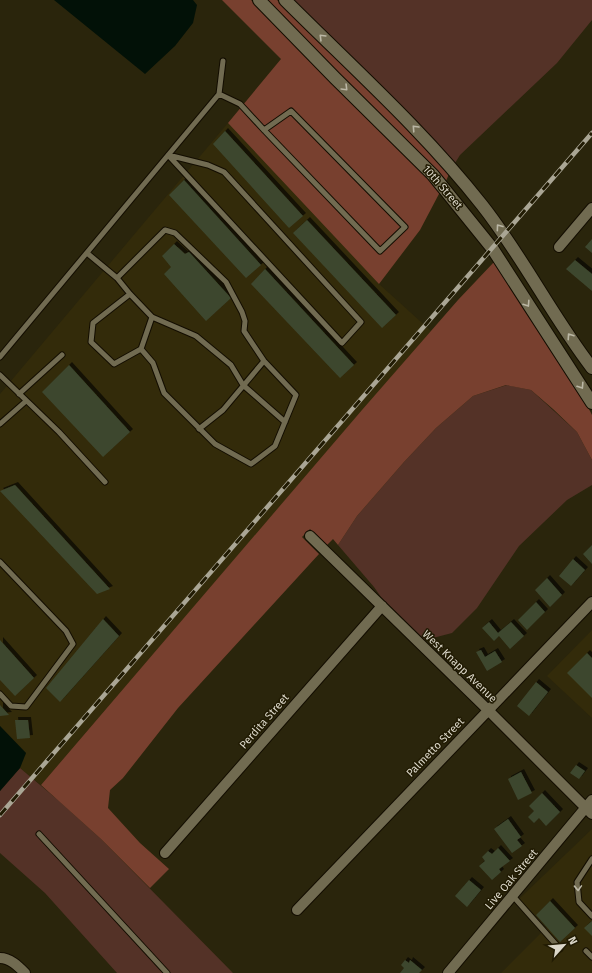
<svg xmlns="http://www.w3.org/2000/svg" width="592" height="973" font-family="'Fira Sans',sans-serif">
<style>
.built{fill:#332b0a}
.green{fill:#543227}
.forest{fill:#78402f}
.water{fill:#021107}
.building{fill:#3d472f;filter:url(#shadow)}
.lines{fill:none;stroke-linecap:round;stroke-linejoin:round}
.service-casing{stroke:#130d00;stroke-width:7}
.minor-casing{stroke:#130d00;stroke-width:12}
.tertiary-casing{stroke:#130d00;stroke-width:14}
.service{stroke:#716b51;stroke-width:5}
.minor{stroke:#716b51;stroke-width:10}
.tertiary{stroke:#716b51;stroke-width:12}
.rail-casing{stroke:#aaa695;stroke-width:4.5}
.rail{stroke:#211b03;stroke-width:3;stroke-dasharray:9;stroke-linecap:butt}
.oneway{stroke:#bbb7a5}
.labels{text-anchor:middle;stroke-width:3;stroke-linejoin:round;paint-order:stroke}
.street-label{font-size:11px;fill:#dbd7c9;stroke:#211b03}
</style>
<defs>
<filter id="shadow"><feDropShadow dx="3" dy="-3" stdDeviation="0" flood-color="#0009"/></filter>
</defs>
<rect width="100%" height="100%" fill="#2a250c"/>
<!-- built -->
<path class="built" d="M228,123L379,284L431,331L41,785L20,768L26,753L0,726V394Z
M592,630V718L547,676Z
M592,829V973H501L547,927L519,899Z"/>
<!-- green -->
<path class="green" d="M293,0H592V20L557,63L460,155L455,163L407,112Z
M507,385L531,390L577,432L592,460V485L567,500L519,546L477,608L452,633L425,640L381,597L374,587L338,545L357,516L404,462L436,428L473,396Z
M20,768L59,801L101,839L233,973H117L45,893L0,853V791Z"/>
<!-- forest -->
<path class="forest" d="M222,0H251L330,81L429,178L440,192L420,230L379,284L228,123L281,59Z
M267,0H277L399,120L449,174L446,181L438,171L339,74Z
M494,262L590,411L592,415V460L577,432L553,409L531,390L506,385L473,396L436,428L404,462L357,516L338,545L333,539L327,545L310,529L302,537L319,554L178,708L123,778L110,790L108,808L140,843L169,869L150,888L101,839L41,785L362,410L458,300Z"/>
<!-- water -->
<path class="water" d="M54,0H193L197,5L193,23L175,46L145,74Z
M0,726L26,753L20,768L0,791Z"/>
<!-- building -->
<path class="building" d="M225,131L303,216L289,228L213,144Z
M184,180L261,265L246,278L169,195Z
M307,220L396,315L382,328L293,233Z
M592,239V253L585,247Z
M174,244L185,254L189,252L231,298L206,321L164,274L171,267L162,256Z
M575,260L592,274V291L566,269Z
M265,269L354,365L340,378L251,284Z
M69,365L130,432L103,457L42,392Z
M15,485L110,589L97,594L0,491Z
M592,545V564L583,554Z
M573,559L585,570L571,586L559,576Z
M547,578L562,595L550,607L535,590Z
M536,602L545,612L527,630L518,620Z
M103,619L119,636L60,702L46,688Z
M489,622L498,633L511,622L524,636L510,649L499,636L494,641L482,628Z
M0,640L34,678L15,696L0,680Z
M481,650L485,657L495,651L502,662L487,671L476,652Z
M587,653L592,658V698L567,673Z
M536,682L548,692L529,716L517,706Z
M0,705L9,715L0,716Z
M15,720H28L30,738L17,739Z
M576,765L585,771L579,779L570,773Z
M521,772L532,793L518,800L508,779Z
M542,793L560,812L546,826L539,818L534,823L528,817L534,811L529,806Z
M508,819L521,837L517,840L522,846L512,853L494,829Z
M498,848L510,861L499,869L501,872L492,880L479,866L485,861L482,857L488,851L492,854Z
M469,880L481,890L467,907L455,896Z
M550,901L575,928L560,942L536,915Z
M592,921V936L584,928Z
M405,960L409,963L410,960L422,970L419,973H400L404,968L401,965Z"/>
<g class="lines">
<!-- service casing -->
<g class="service-casing">
<path id="service" d="M219,94L240,104L264,130L380,251L405,227L291,111L264,130
M168,155L208,165L224,172L361,322L342,343Z
M87,253L117,278L165,230L175,233L226,282L242,312L245,321L244,331L264,361L296,395L275,446L251,464L215,444L164,393L153,363L141,349L114,364L91,342L93,323L130,294
M117,278L130,294L152,317L196,336L231,365L243,385L285,422
M141,349L152,317
M0,357L219,94L223,61
M0,375L59,432L105,482
M19,394L62,355
M0,424L26,401
M199,429L223,410L264,361
M0,562L66,631L73,644L26,707L11,706L0,694
M39,834L167,973
M592,859L577,882L579,902L592,916
M512,895L560,949
M586,951L592,957"/>
</g>
<!-- minor casing -->
<g class="minor-casing">
<path id="minor" d="M559,247L592,208
M310,536L488,710L592,814
M165,853L382,606
M297,910L592,602
M0,958C10,958 18,966 25,973
M448,973L592,800"/>
</g>
<!-- tertiary casing -->
<g class="tertiary-casing">
<path id="tertiary" d="M259,0L335,78L433,175L492,248L592,403
M285,0C352,67 423,130 482,205C523,257 552,316 592,368"/>
</g>
<!-- service -->
<use href="#service" class="service"/>
<!-- minor -->
<use href="#minor" class="minor"/>
<!-- tertiary -->
<use href="#tertiary" class="tertiary"/>
<!-- rail casing -->
<g class="rail-casing">
<path id="rail" d="M0,815L592,133"/>
</g>
<!-- rail -->
<use href="#rail" class="rail"/>
</g>
<!-- one-way arrows -->
<defs><path id="oneway-chevron" d="M-2-3.5L2.5 0L-2 3.5" fill="none" stroke-width="1.6" stroke-linecap="round" stroke-linejoin="round"/></defs>
<g class="oneway">
<use href="#oneway-chevron" transform="translate(322 37) rotate(-135)"/>
<use href="#oneway-chevron" transform="translate(345 88) rotate(45)"/>
<use href="#oneway-chevron" transform="translate(415 128) rotate(-133)"/>
<use href="#oneway-chevron" transform="translate(499 227) rotate(-126)"/>
<use href="#oneway-chevron" transform="translate(527 304) rotate(57)"/>
<use href="#oneway-chevron" transform="translate(570 336) rotate(-124)"/>
<use href="#oneway-chevron" transform="translate(581 386) rotate(57)"/>
<use href="#oneway-chevron" transform="translate(578 888) rotate(88)"/>
</g>
<g class="labels">
<!-- street labels -->
<g class="street-label">
<text transform="translate(443 187) rotate(49)" y="4">10th Street</text>
<text transform="translate(460 666) rotate(44)" y="4">West Knapp Avenue</text>
<text transform="translate(264 721) rotate(-49)" y="4">Perdita Street</text>
<text transform="translate(435 747) rotate(-46)" y="4">Palmetto Street</text>
<text transform="translate(511 879) rotate(-50)" y="4">Live Oak Street</text>
</g>
</g>
<!-- north arrow -->
<g transform="translate(564 945) rotate(63)" stroke="#211b03" stroke-width="3" paint-order="stroke">
<path d="M0-3L7 15L0 10L-7 15Z" fill="#dbd7c9"/>
<text y="-6" font-size="11" font-weight="bold" text-anchor="middle" fill="#dbd7c9">N</text>
</g>
</svg>
